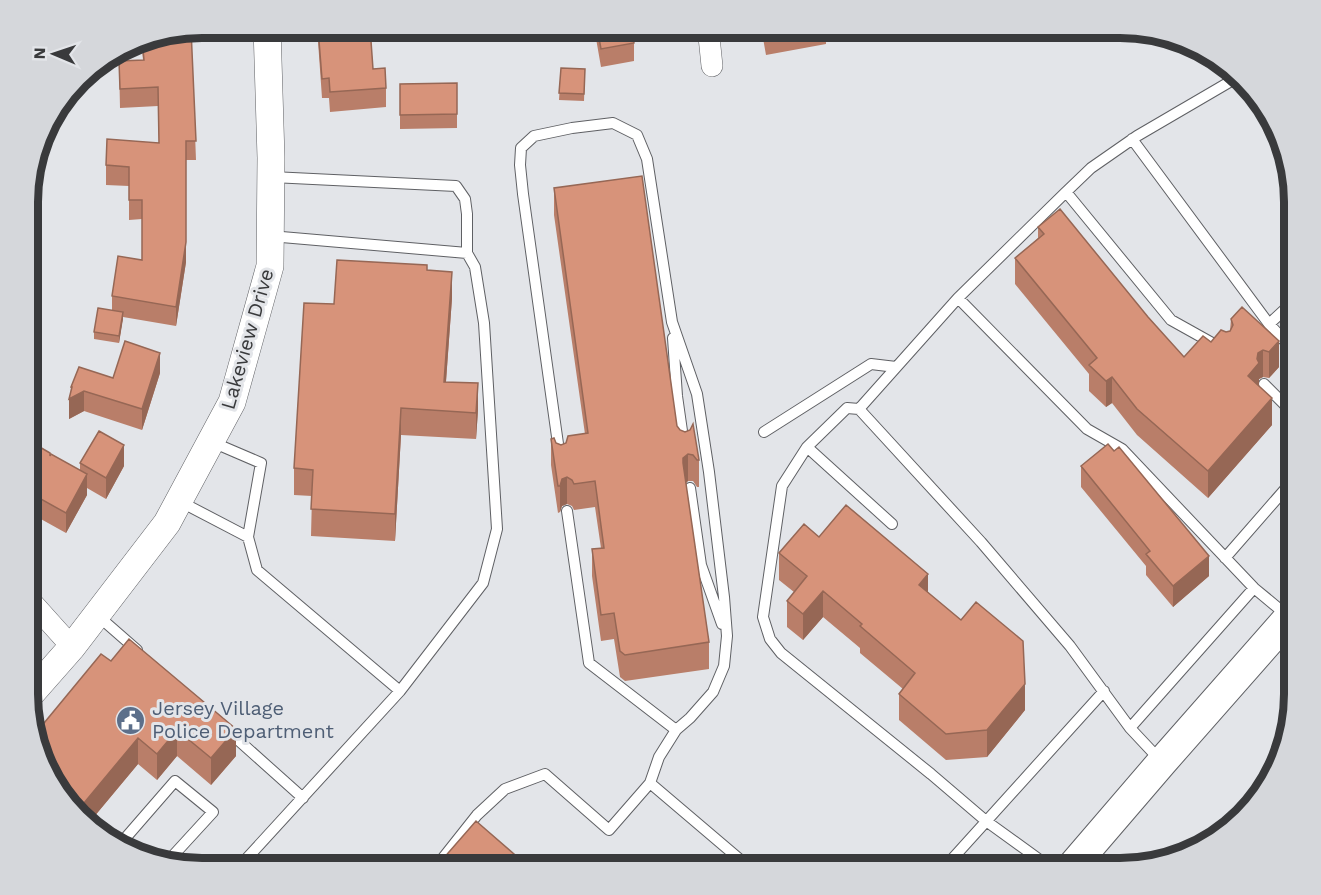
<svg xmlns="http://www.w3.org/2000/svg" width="1321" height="895" font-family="'Work Sans',sans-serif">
<rect width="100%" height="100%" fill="#e3e5e9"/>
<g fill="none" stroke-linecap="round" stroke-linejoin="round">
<defs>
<path id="service" d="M 1132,139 L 1269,324 L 1294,351
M 270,236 L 467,253
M 958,298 L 1066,192
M 1269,324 L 1294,301
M 673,338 L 677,396 L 684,445
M 1214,344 L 1171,320 L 1066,192 L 1091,168 L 1137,136 L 1238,77
M 1264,384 L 1294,414
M 859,409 L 958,298 L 1087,429 L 1122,449 L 1254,588 L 1289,617
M 764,432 L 871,364 L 896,367
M 212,442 L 261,463 L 248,537
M 807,447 L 892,524
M 560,458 L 523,194 L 520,165 L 521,148 L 534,136 L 572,128 L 613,123 L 637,135 L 647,159 L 672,322 L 697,394 L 709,472 L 724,597 L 727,636 L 724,666 L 713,692 L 690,718 L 676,730 L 589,663 L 567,511
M 690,488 L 701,565 L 722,624
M 179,501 L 248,537 L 257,570 L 400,691 L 483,583 L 497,529 L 484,323 L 475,267 L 467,253 L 467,214 L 465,199 L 456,186 L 272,177
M 1225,558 L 1294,479
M 97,615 L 137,650
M 1130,728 L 1254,588
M 227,730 L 303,798
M 676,730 L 659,757 L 650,783 L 750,868
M 122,842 L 175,781 L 213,812 L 169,860
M 238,868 L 400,691
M 435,868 L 477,815 L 505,789 L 545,774 L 609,830 L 650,783
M 944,868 L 1104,691
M 1051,868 L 986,821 L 931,774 L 781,653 L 770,639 L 763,617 L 782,486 L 807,447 L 847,408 L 859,409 L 981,542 L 1070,646 L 1130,728 L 1160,760"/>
<path id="minor" d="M 708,27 L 712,66
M 28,598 L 72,647"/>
<path id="tertiary" d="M 28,697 L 72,647 L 167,523 L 232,402 L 270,266 L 271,158 L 267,27"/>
<path id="secondary" d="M 1071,868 L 1162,762 L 1294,612"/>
</defs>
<use href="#service" stroke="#5f6064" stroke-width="12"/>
<use href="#minor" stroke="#5f6064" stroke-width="22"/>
<use href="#tertiary" stroke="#5f6064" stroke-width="28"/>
<use href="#secondary" stroke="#5f6064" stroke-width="32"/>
<use href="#service" stroke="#fff" stroke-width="10"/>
<use href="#minor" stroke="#fff" stroke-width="21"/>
<use href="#tertiary" stroke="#fff" stroke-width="27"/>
<use href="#secondary" stroke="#fff" stroke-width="30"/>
</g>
<path fill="#b97e69" d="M 317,27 L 370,27 L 373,69 L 386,88 L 386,107 L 330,112 L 329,98 L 322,98 Z
M 594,27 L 631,27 L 634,43 L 634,61 L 601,67 Z
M 761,27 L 826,27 L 826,44 L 766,55 Z
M 191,29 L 196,160 L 186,160 L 186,262 L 176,326 L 123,317 L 119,343 L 94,339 L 94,332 L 112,310 L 112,296 L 142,260 L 142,219 L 129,220 L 129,186 L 106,185 L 106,165 L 159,143 L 158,106 L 120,108 L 119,61 L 143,60 L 141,39 Z
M 561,68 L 585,69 L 584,101 L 559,100 Z
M 457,83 L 457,128 L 400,129 L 400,84 Z
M 554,188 L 677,426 L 699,460 L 699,487 L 697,487 L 693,481 L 688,481 L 686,483 L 709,642 L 709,669 L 625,681 L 620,677 L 614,639 L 601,641 L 592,576 L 592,549 L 601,548 L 595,507 L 574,510 L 572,506 L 567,504 L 562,506 L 560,512 L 558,513 L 551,465 L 551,439 L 556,443 L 561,445 L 585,434 L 554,215 Z
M 1038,227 L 1148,317 L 1184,357 L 1211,342 L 1226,332 L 1230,331 L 1231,319 L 1242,307 L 1279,367 L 1269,378 L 1263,377 L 1259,379 L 1259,386 L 1272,425 L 1208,498 L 1137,435 L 1112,403 L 1106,407 L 1089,391 L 1089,374 L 1015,284 L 1015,258 L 1038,238 Z
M 427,270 L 452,298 L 446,382 L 478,410 L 476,439 L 401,435 L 395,541 L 311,536 L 312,496 L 294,495 L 294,468 L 334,304 Z
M 160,373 L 142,430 L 84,411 L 69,419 L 71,387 L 113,378 Z
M 28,462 L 80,470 L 80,463 L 124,466 L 106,499 L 87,488 L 87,495 L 66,533 L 30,513 L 30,498 L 28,497 Z
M 1081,466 L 1209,576 L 1173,607 L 1146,575 L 1146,566 L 1081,487 Z
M 819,537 L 928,592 L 1025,710 L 987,757 L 946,760 L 899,720 L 899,694 L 903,689 L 860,653 L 860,648 L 823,617 L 803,640 L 787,627 L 787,601 L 794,592 L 779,580 L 779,553 Z
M 101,654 L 236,756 L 211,785 L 177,756 L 157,780 L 138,764 L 88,824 L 51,781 Z"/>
<path fill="#966755" d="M 186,242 L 186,262 L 176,326 L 176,307 Z
M 452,272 L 452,298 L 444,408 L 444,382 Z
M 123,312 L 123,319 L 119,343 L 119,336 Z
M 1279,341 L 1279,367 L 1269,378 L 1269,352 Z
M 1263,350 L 1263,377 L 1259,379 L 1259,390 L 1248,376 L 1257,359 L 1258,353 Z
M 160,353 L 160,373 L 142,430 L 142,409 Z
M 1112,377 L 1112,403 L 1106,407 L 1106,381 Z
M 478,383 L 478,410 L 476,439 L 476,413 Z
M 84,391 L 84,411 L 69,419 L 69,399 Z
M 1272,398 L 1272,425 L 1208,498 L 1208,471 Z
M 401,408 L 401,435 L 395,541 L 395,514 Z
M 124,445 L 124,466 L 106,499 L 106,478 Z
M 688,454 L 688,481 L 683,485 L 683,458 Z
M 87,474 L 87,495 L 66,533 L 66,513 Z
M 567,477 L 567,504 L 562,506 L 560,512 L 560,486 L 562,479 Z
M 1209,556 L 1209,576 L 1173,607 L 1173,586 Z
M 928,574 L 928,600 L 919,585 Z
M 823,591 L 823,617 L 803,640 L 803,614 Z
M 1025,684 L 1025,710 L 987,757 L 987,730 Z
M 236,729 L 236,756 L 211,785 L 211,758 Z
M 177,730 L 177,756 L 157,780 L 157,754 Z
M 138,738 L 138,764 L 88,824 L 79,813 L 79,809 Z"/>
<path fill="#d7937a" stroke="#966755" stroke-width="1.5" d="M 319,27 L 370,27 L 373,69 L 385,68 L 386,88 L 330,92 L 329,78 L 322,79 L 318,28 L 319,28 Z
M 597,27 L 631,27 L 634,43 L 601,49 Z
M 765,27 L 808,27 L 766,35 Z
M 191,29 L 196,141 L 186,141 L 186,242 L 176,307 L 112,296 L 118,256 L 142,260 L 142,200 L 129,200 L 129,167 L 106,165 L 107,139 L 159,143 L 158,87 L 120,89 L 119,61 L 144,60 L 142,39 Z
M 561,68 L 585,69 L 584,94 L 559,93 Z
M 457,83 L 457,114 L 400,115 L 400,84 Z
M 642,176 L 677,426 L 680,430 L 685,432 L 690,430 L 693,424 L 699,460 L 697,460 L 693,455 L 688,454 L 683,458 L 683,463 L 709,642 L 625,655 L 620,651 L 614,613 L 601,615 L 592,549 L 604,548 L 595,481 L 574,484 L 572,480 L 567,477 L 562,479 L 560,486 L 558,486 L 551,439 L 554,438 L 556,443 L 561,445 L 566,443 L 568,436 L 588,433 L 554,188 Z
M 1060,209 L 1148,317 L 1184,357 L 1203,336 L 1211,342 L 1221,330 L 1226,332 L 1230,331 L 1233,325 L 1231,319 L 1242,307 L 1279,341 L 1269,352 L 1263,350 L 1258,353 L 1257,359 L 1259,363 L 1248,376 L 1272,398 L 1208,471 L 1137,409 L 1112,377 L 1106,381 L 1089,365 L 1097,358 L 1015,258 L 1044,234 L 1038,227 Z
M 337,260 L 427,265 L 427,270 L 452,272 L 444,382 L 478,383 L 476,413 L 401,408 L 395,514 L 311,509 L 313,470 L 294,468 L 304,303 L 334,304 Z
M 98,308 L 123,312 L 119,336 L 94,332 Z
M 125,341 L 160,353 L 142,409 L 84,391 L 69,399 L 72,387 L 71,387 L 79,367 L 113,378 Z
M 99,431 L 124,445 L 106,478 L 80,463 Z
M 1108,444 L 1114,451 L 1119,447 L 1209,556 L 1173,586 L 1146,554 L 1150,551 L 1081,466 Z
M 38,446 L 50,453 L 50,456 L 51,454 L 87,474 L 66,513 L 30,493 L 37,481 L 28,476 L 28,462 Z
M 846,505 L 928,574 L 919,585 L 961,620 L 976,602 L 1023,641 L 1025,684 L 987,730 L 946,734 L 899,694 L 915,673 L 860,626 L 862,624 L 823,591 L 803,614 L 787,601 L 807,576 L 779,553 L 804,524 L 819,537 Z
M 129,639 L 236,729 L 211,758 L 177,730 L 157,754 L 138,738 L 79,809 L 67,799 L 51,781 L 35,734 L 101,654 L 111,661 Z
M 476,821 L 530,868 L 435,868 Z"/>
<defs>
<symbol id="civic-disc" viewBox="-11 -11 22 22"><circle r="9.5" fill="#5c6f8a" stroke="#e3e5e9"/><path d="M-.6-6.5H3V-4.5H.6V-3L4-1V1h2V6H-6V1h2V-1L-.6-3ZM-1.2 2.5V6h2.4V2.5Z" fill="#fff"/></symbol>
</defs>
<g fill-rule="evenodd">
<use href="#civic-disc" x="114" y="704" width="33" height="33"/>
</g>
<g text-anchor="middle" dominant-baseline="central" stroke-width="6" stroke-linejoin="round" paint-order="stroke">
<g font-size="20" fill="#393a3c" stroke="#e3e5e9">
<text transform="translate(247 339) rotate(-74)">Lakeview Drive</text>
</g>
<g font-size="20" fill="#4e5e75" stroke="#e3e5e9" text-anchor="start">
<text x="152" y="708">Jersey Village<tspan x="152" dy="23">Police Department</tspan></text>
</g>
</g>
<path d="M0 0H1321V895H0ZM202 38H1120A164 164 0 0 1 1284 202V694A164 164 0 0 1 1120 858H202A164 164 0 0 1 38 694V202A164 164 0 0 1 202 38Z" fill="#d5d7db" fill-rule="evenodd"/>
<path fill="none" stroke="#393a3c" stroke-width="8" d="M202 38H1120A164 164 0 0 1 1284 202V694A164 164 0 0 1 1120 858H202A164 164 0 0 1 38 694V202A164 164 0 0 1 202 38Z"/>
<g transform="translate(54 54) rotate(272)" stroke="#e3e5e9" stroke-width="4.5" paint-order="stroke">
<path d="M0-4.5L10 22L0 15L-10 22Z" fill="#393a3c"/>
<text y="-9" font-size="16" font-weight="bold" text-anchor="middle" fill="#393a3c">N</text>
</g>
</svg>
